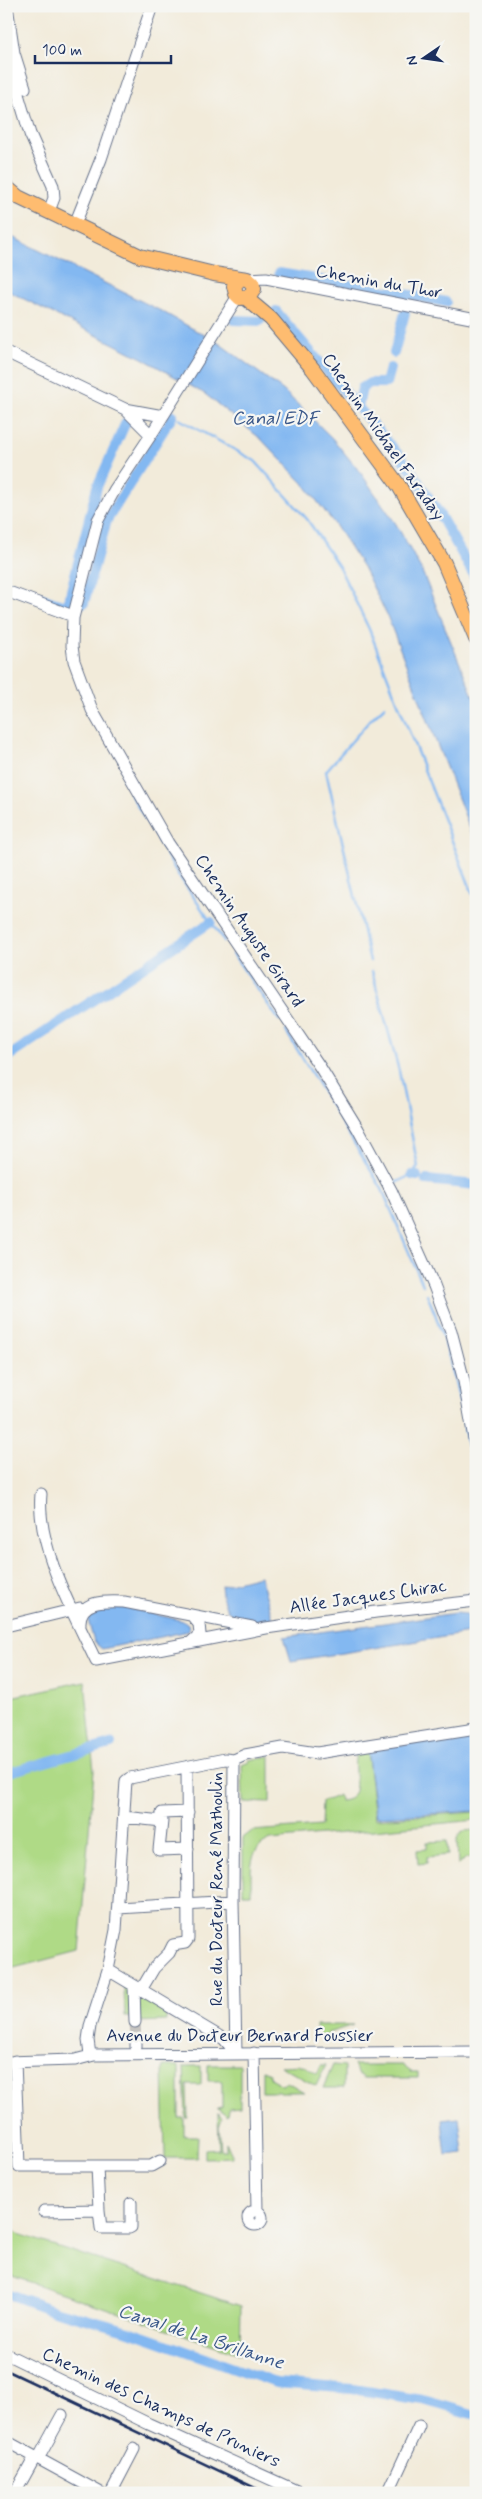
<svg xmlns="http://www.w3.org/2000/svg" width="482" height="2499" font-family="Mynerve,sans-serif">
<rect width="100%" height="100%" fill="#f6f6f2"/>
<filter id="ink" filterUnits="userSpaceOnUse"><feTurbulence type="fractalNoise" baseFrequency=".02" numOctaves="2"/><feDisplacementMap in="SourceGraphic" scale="10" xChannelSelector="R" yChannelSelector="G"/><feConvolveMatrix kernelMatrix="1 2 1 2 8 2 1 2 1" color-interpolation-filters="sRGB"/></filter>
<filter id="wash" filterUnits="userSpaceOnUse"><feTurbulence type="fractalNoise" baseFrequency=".0096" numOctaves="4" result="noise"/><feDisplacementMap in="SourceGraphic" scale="20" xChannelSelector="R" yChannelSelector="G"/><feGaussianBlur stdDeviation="1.12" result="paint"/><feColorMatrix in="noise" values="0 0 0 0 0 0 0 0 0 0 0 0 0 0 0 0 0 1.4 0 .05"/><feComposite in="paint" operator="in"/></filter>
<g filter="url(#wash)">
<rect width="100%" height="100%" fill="#f2ebda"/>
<path fill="#afda86" stroke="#658472" d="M 85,1681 L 94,1771 L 79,1951 L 6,1970 L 6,1698 Z
M 367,1750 L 375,1819 L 476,1812 L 476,1820 L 271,1840 C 246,1850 252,1871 251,1894 L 243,1894 L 243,1838 L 252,1831 L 321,1826 L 322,1802 L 339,1795 L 340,1801 C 369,1799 347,1765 358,1752 Z
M 270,1756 L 270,1803 L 243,1802 L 242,1765 L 249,1762 L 249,1760 Z
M 476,1830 L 476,1857 L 466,1858 L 458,1866 L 457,1838 L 463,1831 Z
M 447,1841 L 448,1855 L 427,1857 L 427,1863 L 418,1864 L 417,1850 L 427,1849 L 427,1842 Z
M 124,1987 L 166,2012 L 166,2021 L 132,2022 L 130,2017 L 125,2017 Z
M 316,2025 L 353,2025 L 328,2033 L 327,2041 L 323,2041 L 323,2035 L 317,2035 Z
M 208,2065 L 240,2065 L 240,2107 L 229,2108 L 228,2116 L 217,2108 L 222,2107 L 222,2081 L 208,2081 Z
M 303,2065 L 317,2074 L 321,2065 L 326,2065 L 316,2086 L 280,2066 Z
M 333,2065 L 344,2066 L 344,2088 L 323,2088 Z
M 354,2065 L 402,2065 L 411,2072 L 418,2072 L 418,2078 L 364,2078 L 357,2073 Z
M 163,2066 L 179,2066 L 179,2118 L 184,2118 L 184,2136 L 198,2136 L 197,2158 L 165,2158 Z
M 184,2066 L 201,2066 L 201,2085 L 187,2085 L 188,2118 L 186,2118 Z
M 262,2070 L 269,2073 L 270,2078 L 282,2085 L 287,2082 L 304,2092 L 262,2092 Z
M 218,2112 L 222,2118 L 219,2127 L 221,2150 L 226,2150 L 226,2142 L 233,2157 L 205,2158 L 205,2150 L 219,2149 Z
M 6,2230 L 241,2306 L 240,2354 L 6,2274 Z"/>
<path fill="#83b8f1" stroke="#4f74a8" d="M 6,234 L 163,312 L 220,344 L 284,391 L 332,438 L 360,472 L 396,524 L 421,569 L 476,703 L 476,844 L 386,613 L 363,567 L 334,523 L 303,483 L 261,439 L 205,394 L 142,358 L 6,290 Z
M 260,1576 L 273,1619 C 241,1623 224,1623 221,1586 Z
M 109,1607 L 127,1608 L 184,1621 L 188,1624 L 189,1631 L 102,1649 L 94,1642 L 88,1620 L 93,1612 Z
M 456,1613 L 466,1614 L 476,1621 L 476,1632 L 291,1661 L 284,1637 Z
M 476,1733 L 476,1811 L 376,1817 L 367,1750 Z
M 459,2118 L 463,2153 L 446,2155 L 442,2120 Z"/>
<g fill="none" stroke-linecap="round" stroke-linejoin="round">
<path stroke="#83b8f1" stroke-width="2.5" d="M 179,419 L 255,461 L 307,519 L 339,567 L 369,629 L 476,902
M 130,793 L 179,876 L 224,941
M 233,954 L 279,1020
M 370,961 L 326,771 L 371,719 L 385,706
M 372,971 L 399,1071 L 418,1167 L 412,1175 L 395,1183
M 286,1031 L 382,1189 L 423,1285
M 427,1294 C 456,1360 465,1430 476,1500"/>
<path stroke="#83b8f1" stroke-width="10" d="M 279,273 L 411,295
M 410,297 L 411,295 L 446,302
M 276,311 L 409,467 L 437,510 L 476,579
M 234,320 L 260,321
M 394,353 L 405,313
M 358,407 L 362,388 L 370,383 L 386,383 L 390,368
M 169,422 L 173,415
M 6,585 L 67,607 L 97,487 L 126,422
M 84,603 L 107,520 L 165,428
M 6,1058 L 211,922
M 412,1175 L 417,1176
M 426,1180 L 476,1185
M 6,1773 L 111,1744
M 6,2293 L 50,2309 L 126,2330 L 276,2383 L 352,2389 L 423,2400 L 476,2415"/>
</g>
</g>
<g filter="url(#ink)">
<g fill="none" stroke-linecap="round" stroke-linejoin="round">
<path stroke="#c7c5c1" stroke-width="11" stroke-dasharray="11 5.5" stroke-linecap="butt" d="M 135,2022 L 136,2041"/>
<defs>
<path id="minor" d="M 7,6 L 14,53 L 25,88
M 6,54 L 30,134 L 53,186 L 54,198 L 49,211
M 75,224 L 101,159 L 152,6
M 247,279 L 266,278 L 476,319
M 238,296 L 151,435 L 115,489 L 98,520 L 73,618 L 72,646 L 74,661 L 92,710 L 168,843 L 320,1067 L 358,1129 L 391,1190 L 434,1286 L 451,1331 L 464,1381 L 476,1450
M 6,352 L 125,409 L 151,435
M 125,409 L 163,416
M 6,591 L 73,616
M 41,1494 C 36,1547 74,1614 96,1661 L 266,1628 L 376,1612 L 476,1601
M 80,1625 C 78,1600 105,1601 124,1602 L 252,1627
M 6,1626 L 80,1608
M 190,1643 L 200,1634 L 199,1624 L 193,1617
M 234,1760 L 233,1901 L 236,2053
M 234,1760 L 245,1755 L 283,1748 L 317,1753 L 476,1728
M 124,1817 L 162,1821 L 159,1850 L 188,1849
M 162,1817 L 162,1813 L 188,1812
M 118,1908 L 233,1901
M 108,1970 L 224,2039 L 236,2053
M 134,1986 L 135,2022
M 141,1990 L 154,1968 L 169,1953 L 173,1945 L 185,1943 L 188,1939 L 187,1767
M 136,2041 L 136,2047
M 254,2053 L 257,2211
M 90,2055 L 88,2040 L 90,2026 L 108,1970 L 116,1930 L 126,1781 L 130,1778 L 225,1759 L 234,1760
M 15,2061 L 19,2166 L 97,2166 L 99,2210 L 44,2211
M 6,2062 L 75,2060 L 94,2055 L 476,2052
M 97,2166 L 151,2166 L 160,2161
M 99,2210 L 101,2228 L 129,2228 L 131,2227 L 131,2203
M248 2218a7 7 0 1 1 14 0a7 7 0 1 1-14 0Z
M 6,2354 L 149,2424 L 301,2493
M 6,2441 L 101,2493
M 38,2459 L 62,2415
M 15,2493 L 35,2457
M 111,2493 L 134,2449
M 388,2493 L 419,2426"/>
<path id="major" d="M 6,187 L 18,197 L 140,256 L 214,274 L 247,279 L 252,283 L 254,289 L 249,297 L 240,298 L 236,294 L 234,286 L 239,280
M 246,298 L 271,319 L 313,369 L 399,486 L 444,563 L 476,639"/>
</defs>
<use href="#minor" stroke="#667189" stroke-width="13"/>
<use href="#major" stroke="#667189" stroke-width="16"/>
<use href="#minor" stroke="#fff" stroke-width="11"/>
<use href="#major" stroke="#febc70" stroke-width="14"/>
<path stroke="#1b2f5e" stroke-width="2.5" d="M 6,2370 L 266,2493"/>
</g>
</g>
<g text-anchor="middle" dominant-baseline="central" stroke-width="4.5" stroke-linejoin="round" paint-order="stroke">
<g font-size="18" fill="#1b2f5e" stroke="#f6f6f2">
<text transform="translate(379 282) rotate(10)">Chemin du Thor</text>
<text transform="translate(383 437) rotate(55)">Chemin Michael Faraday</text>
<text transform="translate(249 931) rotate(56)">Chemin Auguste Girard</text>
<text transform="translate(368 1597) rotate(-8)">Allée Jacques Chirac</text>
<text transform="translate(217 1889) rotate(-90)">Rue du Docteur René Mathoulin</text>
<text x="240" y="2036">Avenue du Docteur Bernard Foussier</text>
<text transform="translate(161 2408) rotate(25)">Chemin des Champs de Pruniers</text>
</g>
<g font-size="19" font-style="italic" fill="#3a588a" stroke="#f6f6f2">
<text x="275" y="418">Canal EDF</text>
<text transform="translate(201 2337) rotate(18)">Canal de La Brillanne</text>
</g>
</g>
<rect width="482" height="2499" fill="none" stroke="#f6f6f2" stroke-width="25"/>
<g transform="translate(424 58) rotate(257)" stroke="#f6f6f2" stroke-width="4" paint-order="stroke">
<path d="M0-4L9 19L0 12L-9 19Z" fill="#1b2f5e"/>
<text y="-8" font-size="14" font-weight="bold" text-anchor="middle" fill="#1b2f5e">N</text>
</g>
<path d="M35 55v8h136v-8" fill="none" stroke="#1b2f5e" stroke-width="2.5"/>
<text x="42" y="55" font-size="15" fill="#1b2f5e" stroke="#f6f6f2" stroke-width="4" paint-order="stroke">100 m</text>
</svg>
